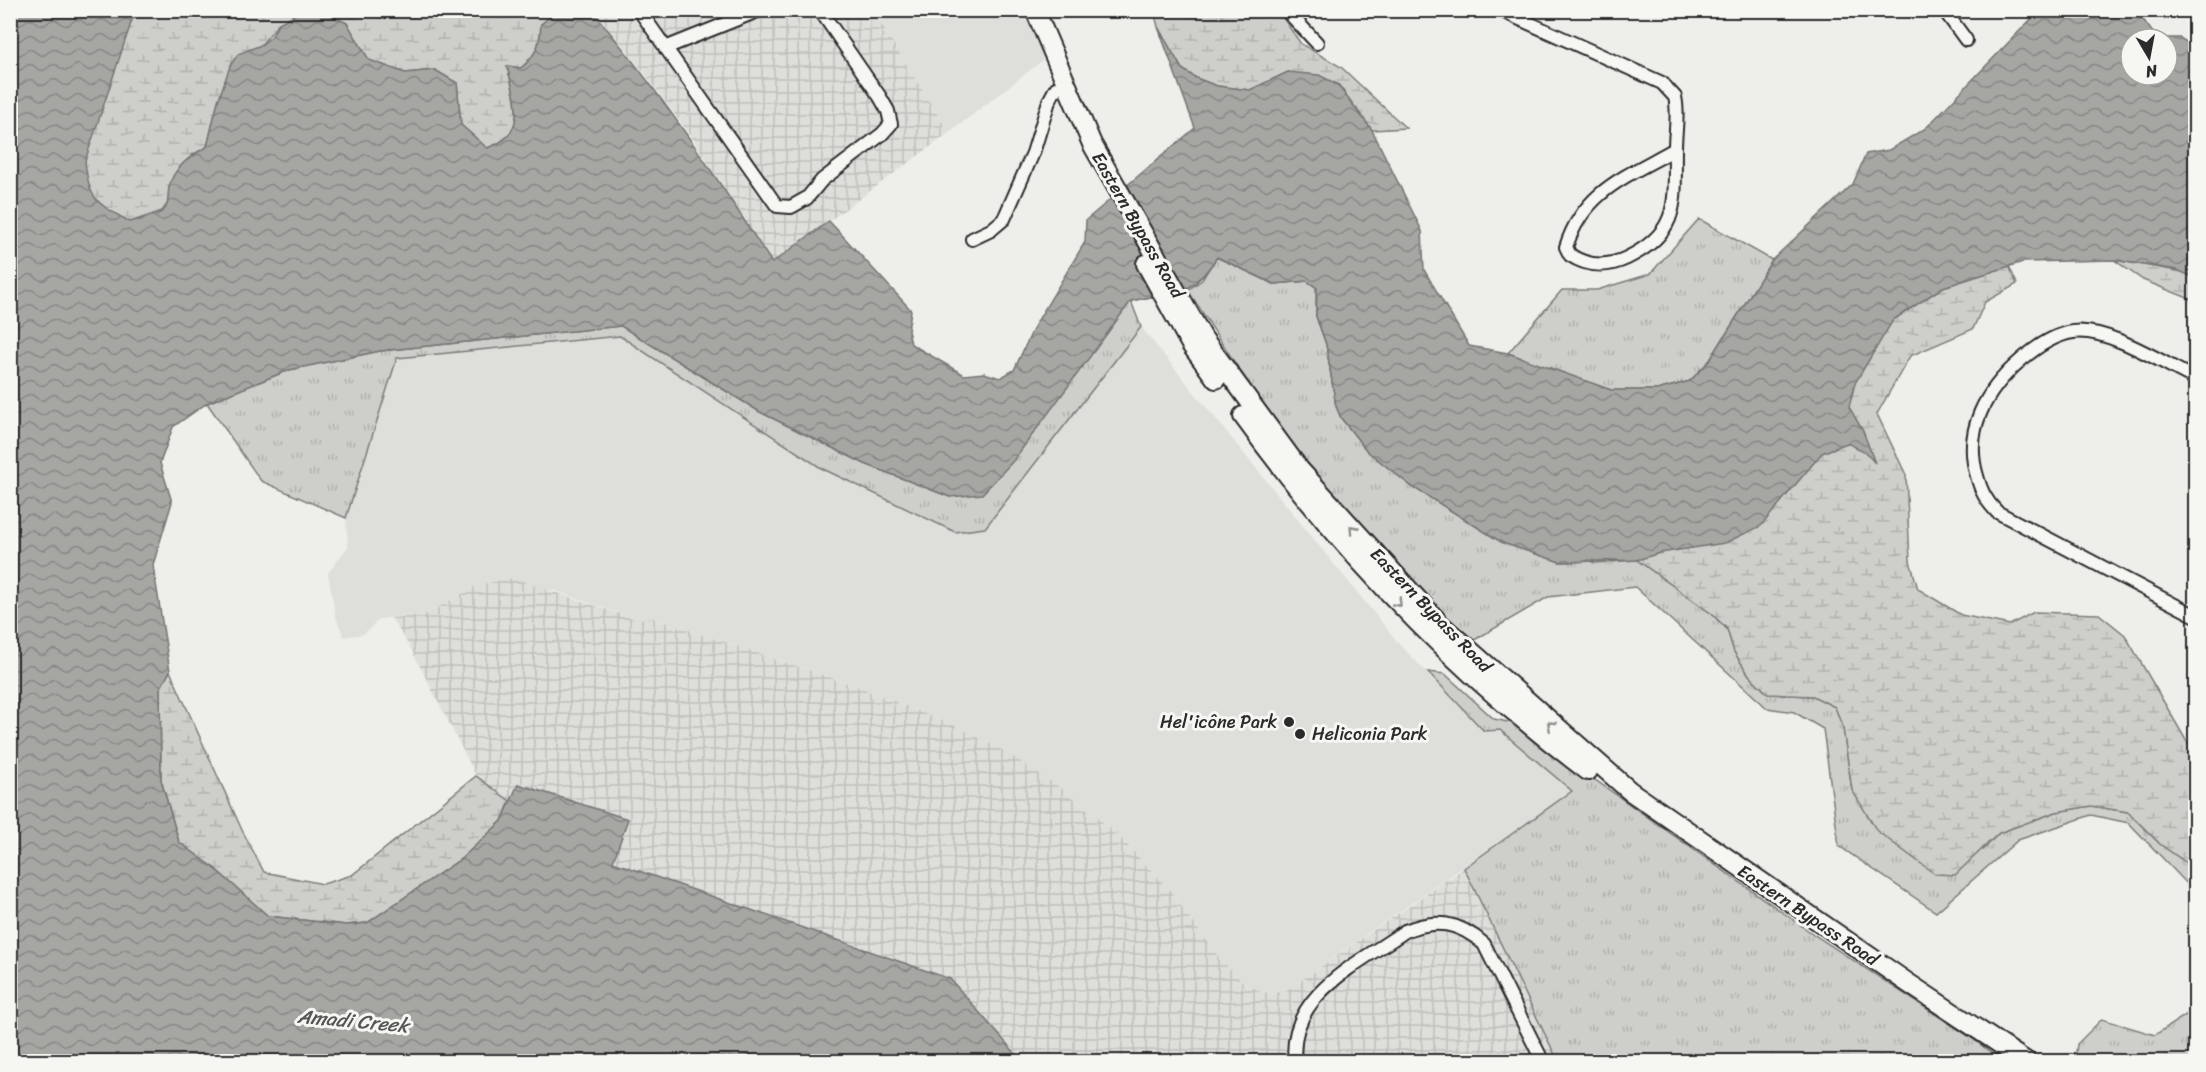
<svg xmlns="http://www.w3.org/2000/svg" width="2206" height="1072" font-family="Sriracha,sans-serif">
<defs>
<pattern id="industrial-grid" width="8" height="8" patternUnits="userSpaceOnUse" patternTransform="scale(1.5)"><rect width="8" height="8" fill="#dededb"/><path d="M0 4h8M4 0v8" fill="none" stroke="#bfbfbc"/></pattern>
<pattern id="grass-tufts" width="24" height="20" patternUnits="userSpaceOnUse" patternTransform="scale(1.5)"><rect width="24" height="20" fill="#cececa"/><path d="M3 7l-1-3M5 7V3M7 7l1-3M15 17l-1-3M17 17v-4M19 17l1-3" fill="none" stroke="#b1b1ae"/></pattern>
<pattern id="wetland-marsh" width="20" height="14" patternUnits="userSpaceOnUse" patternTransform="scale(1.5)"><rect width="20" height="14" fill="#cececa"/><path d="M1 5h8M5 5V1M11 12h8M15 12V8" fill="none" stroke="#b1b1ae"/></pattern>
<pattern id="water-waves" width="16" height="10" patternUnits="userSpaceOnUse" patternTransform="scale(1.5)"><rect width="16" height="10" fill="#a6a6a3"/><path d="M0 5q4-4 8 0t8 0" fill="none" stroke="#878785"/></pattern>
</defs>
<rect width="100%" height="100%" fill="#eeeeea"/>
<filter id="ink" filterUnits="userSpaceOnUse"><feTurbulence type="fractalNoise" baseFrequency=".0167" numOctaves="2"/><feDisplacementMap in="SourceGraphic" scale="12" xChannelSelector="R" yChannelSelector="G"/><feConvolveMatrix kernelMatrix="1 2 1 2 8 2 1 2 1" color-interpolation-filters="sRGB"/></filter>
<g filter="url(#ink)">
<path fill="#dededb" d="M 873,11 L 1044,11 L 1056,50 L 949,133 Z
M 1141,327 L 1400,645 L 1484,731 L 1500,730 L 1572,791 L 1287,990 L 1271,994 L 1247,986 L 1221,960 L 1168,888 L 1116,833 L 1064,790 L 958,727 L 859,687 L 653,618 L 635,619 L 553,590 L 478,585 L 426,614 L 379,619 L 364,634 L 344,637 L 336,618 L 328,573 L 348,547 L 346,518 L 397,357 L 620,336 L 821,468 L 955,532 L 985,528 Z"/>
<path fill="url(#industrial-grid)" d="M 592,11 L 873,11 L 949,133 L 772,263 L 692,138 L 642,70 Z
M 513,578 L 635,619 L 653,618 L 859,687 L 958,727 L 1007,753 L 1064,790 L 1116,833 L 1168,888 L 1221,960 L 1247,986 L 1271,994 L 1287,990 L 1464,868 L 1558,1061 L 1022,1061 L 950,979 L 612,861 L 628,820 L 519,784 L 510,801 L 476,776 L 411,649 L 391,618 L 426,614 L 478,585 Z"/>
<path fill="url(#grass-tufts)" stroke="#7c7c7a" stroke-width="1.5" d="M 1699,219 L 1772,260 L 1710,360 L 1690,381 L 1657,390 L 1611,390 L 1508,353 L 1562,290 L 1597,290 L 1650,274 Z
M 1216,257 L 1274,284 L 1307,281 L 1317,288 L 1316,316 L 1326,344 L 1336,406 L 1411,486 L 1441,503 L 1595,563 L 1637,560 L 1712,614 L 1727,629 L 1734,652 L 1749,675 L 1768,694 L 1813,696 L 1835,707 L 1843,728 L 1852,790 L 1983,850 L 1999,833 L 2056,812 L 2091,806 L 2128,812 L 2160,844 L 2195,869 L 2195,892 L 2129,823 L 2091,815 L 2018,840 L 1936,912 L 1839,846 L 1823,729 L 1794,712 L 1767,708 L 1635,587 L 1548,597 L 1471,642 C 1417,586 1361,532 1312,471 C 1267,414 1227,351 1188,290 L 1202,280 Z
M 1131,301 L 1141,327 L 985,528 L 955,532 L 821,468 L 620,336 L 397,358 L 346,518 L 261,481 L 207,403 L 289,370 L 380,351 L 621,326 L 760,412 L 865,464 L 950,497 Z
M 1428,672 L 1445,674 L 1494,719 L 1516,724 L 1816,936 L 1973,1039 L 2002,1061 L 1558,1061 L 1464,868 L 1572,791 L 1500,730 L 1484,731 Z
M 2195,1009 L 2195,1061 L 2075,1061 L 2077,1044 L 2102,1019 L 2155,1035 Z"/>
<path fill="url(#wetland-marsh)" stroke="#7c7c7a" stroke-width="1.5" d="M 99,11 L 313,11 L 298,13 L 279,23 L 261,45 L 218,101 L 207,147 L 192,155 L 169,187 L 168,203 L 162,211 L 130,222 L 79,197 Z
M 322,11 L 557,11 L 541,24 C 540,44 537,55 521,68 L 507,66 C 515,99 530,135 487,148 L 461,125 L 457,83 L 435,70 L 405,73 L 369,60 L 347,23 Z
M 1154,11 L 1278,11 L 1301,44 L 1341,67 L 1406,128 L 1372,130 L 1338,84 L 1288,72 L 1250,90 L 1217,86 L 1196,78 L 1182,69 L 1158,27 Z
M 1204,237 L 1322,287 L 1364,402 L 1841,396 L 1893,320 L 1943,287 L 2009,266 L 2017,284 L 1985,302 L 1973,329 L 1910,356 L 1877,414 L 1906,475 L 1910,561 L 1918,589 L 1961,615 L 2010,625 L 2034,612 L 2099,614 L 2125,635 L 2187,742 L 2195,750 L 2195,869 L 2160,844 L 2128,812 L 2091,806 L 2056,812 L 1999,833 L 1955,875 L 1935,874 L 1877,831 L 1852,790 L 1843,728 L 1835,707 L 1813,696 L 1768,694 L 1749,675 L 1734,652 L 1727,629 L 1712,614 L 1637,560 L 1560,562 L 1503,543 L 1411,486 L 1367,451 L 1341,418 L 1336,406 L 1326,344 L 1316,316 L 1316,287 L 1307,281 L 1274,284 L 1217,257 C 1189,300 1176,290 1131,301 Z
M 2114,260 L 2195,274 L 2195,301 L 2143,280 Z
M 170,671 L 242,830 L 264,872 L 323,884 L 352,875 L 476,776 L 510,801 L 502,821 L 462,858 L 367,923 L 346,925 L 268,916 L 212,866 L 179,842 L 161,780 L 160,689 Z"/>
<path fill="url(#water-waves)" stroke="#757573" stroke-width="1.5" fill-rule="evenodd" d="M 10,11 L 135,11 L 85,161 C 89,202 97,203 130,222 C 140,219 155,217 163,211 C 170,204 167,196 169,188 C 172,169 191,155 207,147 L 218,101 L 230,66 L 238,54 L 261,45 L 271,37 L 279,23 L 298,13 L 322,11 L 347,23 L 369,60 L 405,73 L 435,70 L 457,83 L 461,125 L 487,148 C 530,135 515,98 507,66 L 521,68 C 537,55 540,44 541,24 L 557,11 L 592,11 C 660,91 715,175 772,263 L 829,221 L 911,310 L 908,331 L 911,344 L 964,375 L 984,373 L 1000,378 L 1014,370 L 1035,325 L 1085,242 L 1086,220 L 1195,128 L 1158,27 L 1182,69 L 1196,78 L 1217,86 L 1250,90 L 1288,72 L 1319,75 L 1337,84 L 1372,130 L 1422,231 L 1424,270 L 1469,346 L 1508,353 L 1611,390 L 1657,390 L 1690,381 L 1710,360 L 1772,260 L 1853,184 L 1866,154 L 1889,150 L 1926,128 L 2035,15 L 2096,18 L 2118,11 L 2137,11 L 2153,33 L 2160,38 L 2180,38 L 2195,47 L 2195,278 L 2177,270 L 2114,260 L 2023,262 L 1943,287 L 1893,320 L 1855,383 L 1849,407 L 1863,431 L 1875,463 L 1864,451 L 1847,443 L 1822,453 L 1761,526 L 1725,543 L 1660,553 L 1637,560 L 1560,562 L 1503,543 L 1411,486 L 1367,451 L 1341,418 L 1336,406 L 1326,344 L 1316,316 L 1317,288 L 1307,281 L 1274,284 L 1217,257 C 1189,300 1176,290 1131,301 L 1013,461 L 982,494 L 950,497 L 865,464 L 760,412 L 621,326 L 380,351 L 289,370 L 207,403 L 173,427 L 160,463 L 172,502 L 153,565 L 170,671 L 160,689 L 161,780 L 179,842 L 212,866 L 268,916 L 346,925 L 367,923 L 462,858 L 502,821 L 518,784 L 628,819 L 613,862 L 950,979 L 1022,1061 L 11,1061 ZM 2131,39 L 2167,39 L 2167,75 L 2131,75 Z"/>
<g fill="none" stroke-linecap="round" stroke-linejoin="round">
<defs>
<path id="minor" d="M 639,10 L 777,206 L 791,207 L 807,198 L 822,180 L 882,134 L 891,124 L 888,111 L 880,97 L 820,10
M 1286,10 L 1317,43
M 1500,10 L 1662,83 L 1675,97 C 1679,114 1675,131 1675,148 C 1674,200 1682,231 1627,258 C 1608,267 1588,267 1570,255 L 1566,247 C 1584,190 1628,176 1675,149
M 1944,10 L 1966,40
M 665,48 L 760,10
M 972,239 L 991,230 L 1004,219 L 1033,153 L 1049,101 L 1056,88
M 2196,379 C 2164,364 2108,327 2073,332 C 2053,335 2035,348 2021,360 C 1986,390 1963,430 1977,476 C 1981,491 1986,501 1997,512 L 2196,616
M 1295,1062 C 1286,995 1360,963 1405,931 C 1436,918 1459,922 1484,944 L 1543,1062"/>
<path id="primary" d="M 1035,10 L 1092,144 L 1203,338 L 1300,470 L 1440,624 L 1630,791 L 1908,983 L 2027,1062
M 1146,264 L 1191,345 L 1216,379
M 1243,416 C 1340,550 1455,671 1588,771"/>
</defs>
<use href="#minor" stroke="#2b2b2b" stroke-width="16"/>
<use href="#primary" stroke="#2b2b2b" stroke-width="22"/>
<use href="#minor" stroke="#f6f6f2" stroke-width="12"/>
<use href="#primary" stroke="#f6f6f2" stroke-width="18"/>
</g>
<defs><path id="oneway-chevron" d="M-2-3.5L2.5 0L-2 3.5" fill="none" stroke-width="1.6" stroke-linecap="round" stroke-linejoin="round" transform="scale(1.5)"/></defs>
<g stroke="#90908e">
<use href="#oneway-chevron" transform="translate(1353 529) rotate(-132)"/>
<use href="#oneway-chevron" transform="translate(1398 603) rotate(46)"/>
<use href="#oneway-chevron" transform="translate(1551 725) rotate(-139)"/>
</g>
</g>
<g fill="#2b2b2b" stroke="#f6f6f2" stroke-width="2">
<circle cx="1289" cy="722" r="6"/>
<circle cx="1300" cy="734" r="6"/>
</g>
<g text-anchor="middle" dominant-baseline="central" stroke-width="6" stroke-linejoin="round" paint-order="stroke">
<g font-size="18" fill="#2b2b2b" stroke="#f6f6f2">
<text transform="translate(1138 225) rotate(60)">Eastern Bypass Road</text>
<text transform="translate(1431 610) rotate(46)">Eastern Bypass Road</text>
<text transform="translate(1808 915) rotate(34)">Eastern Bypass Road</text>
</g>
<g font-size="18" fill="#2b2b2b" stroke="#f6f6f2" text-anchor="end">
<text x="1277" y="722">Hel'icône Park</text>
<text x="1312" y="734" text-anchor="start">Heliconia Park</text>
</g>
<g font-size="20" font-style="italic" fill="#565655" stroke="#f6f6f2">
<text transform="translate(353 1021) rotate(5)">Amadi Creek</text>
</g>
</g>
<rect width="2206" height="1072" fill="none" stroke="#f6f6f2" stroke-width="36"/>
<rect x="18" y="18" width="2170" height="1036" fill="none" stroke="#2b2b2b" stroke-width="2" filter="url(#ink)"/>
<g transform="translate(2149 57) rotate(170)"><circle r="28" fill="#f6f6f2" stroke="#a5a5a2" stroke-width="1.5"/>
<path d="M0-4.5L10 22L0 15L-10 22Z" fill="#2b2b2b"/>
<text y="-9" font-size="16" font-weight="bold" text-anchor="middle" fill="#2b2b2b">N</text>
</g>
</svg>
